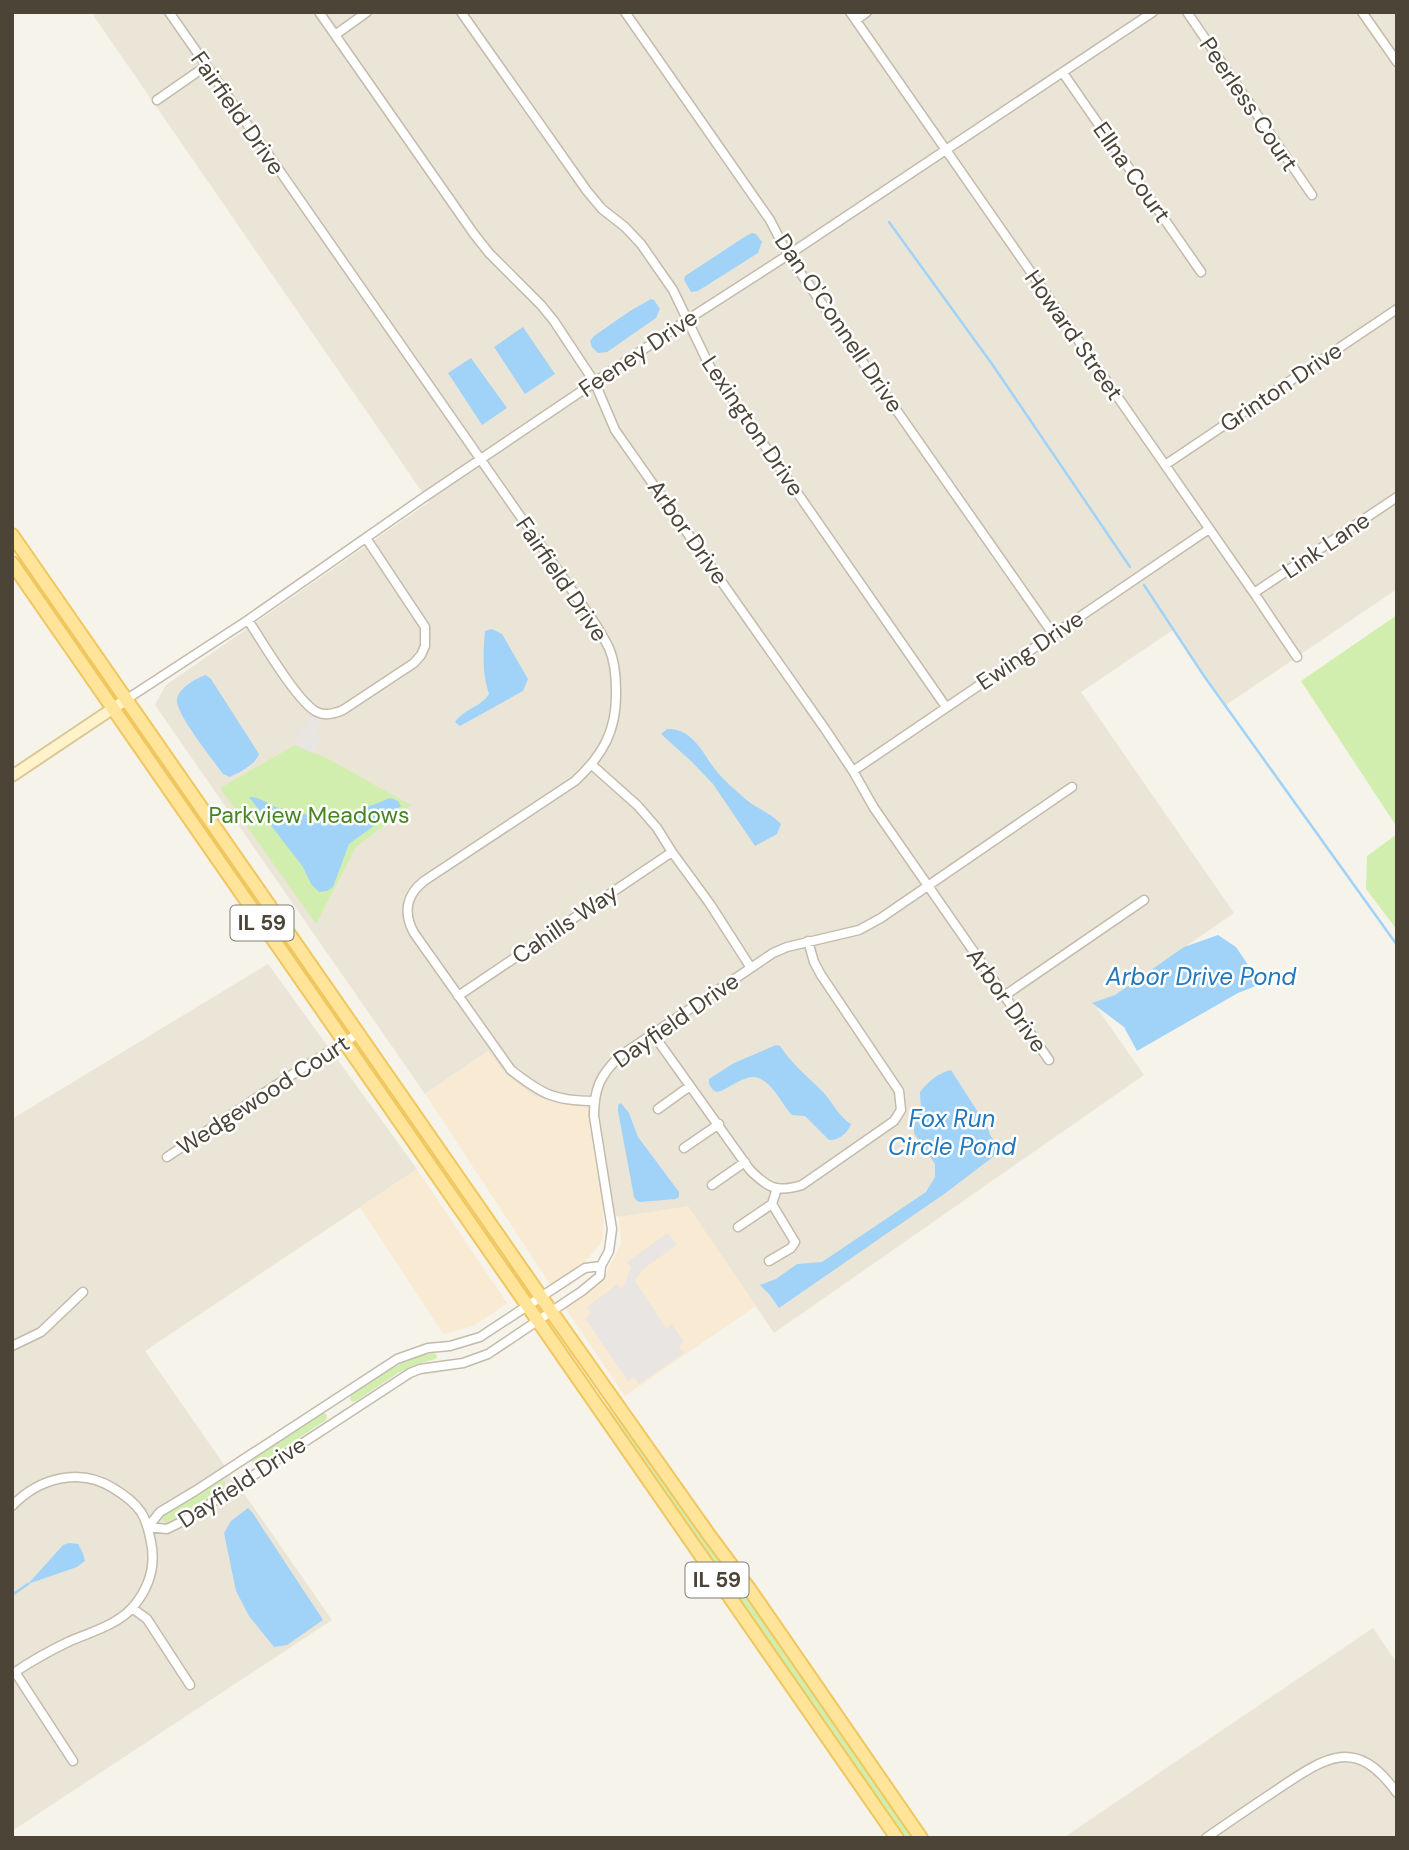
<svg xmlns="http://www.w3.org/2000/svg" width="1409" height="1850" font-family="'DM Sans',sans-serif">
<rect width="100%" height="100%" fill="#f6f3ea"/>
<path fill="#ebe5d7" d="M 91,12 L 1397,12 L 1397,589 L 1226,705 L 1173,630 L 1081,692 L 1234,913 L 1097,1008 L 1144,1075 L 774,1333 L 688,1207 L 619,1217 L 603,1210 L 587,1108 L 535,1097 L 505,1074 L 488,1051 L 425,1094 L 155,705 L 166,685 L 429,502 Z
M 268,964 L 417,1169 L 145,1351 L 332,1620 L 12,1831 L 12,1119 Z
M 1373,1628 L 1397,1663 L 1397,1838 L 1063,1838 Z"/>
<path fill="#f9ead4" d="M 488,1051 L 505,1074 L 535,1097 L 587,1108 L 603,1210 L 603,1240 L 585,1262 L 552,1287 L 425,1094 Z
M 417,1169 L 507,1303 L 474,1326 L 443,1334 L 360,1207 Z
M 688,1206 L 756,1306 L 625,1396 L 564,1306 L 603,1279 L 621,1244 L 619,1217 Z"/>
<path fill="#d1eeaf" d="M 1397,615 L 1397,827 L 1301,681 Z
M 295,745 L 323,756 L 411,805 L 356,847 L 316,924 L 220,788 Z
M 197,816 L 227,854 L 343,1020 L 339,1022 L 195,817 Z
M 1397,834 L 1397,930 L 1366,889 L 1367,856 Z
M 434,1353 L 437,1355 L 436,1359 L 417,1364 L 398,1373 L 356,1401 L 352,1402 L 350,1399 L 351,1395 C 377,1378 402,1358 434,1353 Z
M 609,1408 C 717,1547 814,1694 914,1838 L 903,1838 L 607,1410 Z
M 323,1413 L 327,1415 L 326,1420 L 258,1465 L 252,1464 L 252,1459 Z
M 223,1480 L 225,1482 L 225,1486 L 166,1523 L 162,1520 L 163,1516 Z"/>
<path fill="#e8e5e2" d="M 314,709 L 325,714 L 315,732 L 321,735 L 315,754 L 295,745 L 301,728 L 307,729 Z
M 668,1233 L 677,1245 L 643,1269 L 635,1281 L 666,1328 L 672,1324 L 684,1342 L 679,1346 L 684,1353 L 639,1384 L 634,1377 L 628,1381 L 585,1318 L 591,1313 L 587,1307 L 609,1291 L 616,1284 L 621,1288 L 624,1285 L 631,1267 L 627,1262 Z"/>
<path fill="#a1d3f8" d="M 752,233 L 756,234 L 762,242 L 758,253 L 698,291 L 691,292 L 684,280 L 685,276 L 746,236 Z
M 651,299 L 654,300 L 660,309 L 656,318 L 607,352 L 598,353 L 592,347 L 590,341 L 594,336 L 630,311 Z
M 523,327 L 555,374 L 525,394 L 494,347 Z
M 471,358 L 507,408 L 482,425 L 448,373 Z
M 492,629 L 502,634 L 528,679 L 523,691 L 460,726 L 455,722 C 464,709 481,707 489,694 C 482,672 483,654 485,631 Z
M 206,675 L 211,679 L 259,754 C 255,765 240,772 230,777 L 223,774 C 214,761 174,712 177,699 C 179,688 196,678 206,675 Z
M 667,729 C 694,728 703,755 718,773 C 725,781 734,789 742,796 C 754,808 769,811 781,824 L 777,834 L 755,846 L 713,784 L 692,762 L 661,734 Z
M 249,797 C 260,796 268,805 279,808 C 325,822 347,816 390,798 L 398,801 L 401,806 L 349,844 L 333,887 L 327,891 L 319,892 L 311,884 L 303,867 Z
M 1218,935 L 1236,947 L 1261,984 L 1238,993 L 1137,1051 L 1124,1027 L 1092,1003 L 1115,995 L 1184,947 Z
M 776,1045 L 780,1046 C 792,1064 807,1076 822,1091 C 833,1102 838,1116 851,1124 C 848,1133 838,1141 829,1140 L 805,1116 L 792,1115 C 780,1103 768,1071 747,1078 C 738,1081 729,1087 721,1091 L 717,1092 L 713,1090 L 709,1084 L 709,1079 L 712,1077 L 734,1063 Z
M 951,1070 L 988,1128 L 990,1135 L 1002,1150 L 947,1192 L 779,1308 L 769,1294 L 760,1285 L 776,1279 L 797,1264 L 822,1262 L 926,1192 L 935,1177 L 935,1164 L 914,1133 L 914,1121 L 921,1111 L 920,1092 C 929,1081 938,1073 951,1070 Z
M 621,1103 L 629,1113 L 638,1137 L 679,1192 L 679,1197 L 676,1199 L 640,1202 L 637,1201 L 634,1197 L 618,1111 L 618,1105 Z
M 248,1508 L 252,1512 L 323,1620 L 287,1645 L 274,1647 L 249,1616 L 236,1591 L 224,1533 L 231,1521 Z
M 69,1543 L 78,1544 L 83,1553 L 85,1561 L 77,1567 L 28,1584 L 63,1545 Z"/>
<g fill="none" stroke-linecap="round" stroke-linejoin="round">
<path stroke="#a1d3f8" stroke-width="2.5" d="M 889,222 L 992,364 L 1130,567
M 1144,585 L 1204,676 L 1397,945
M 12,1595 L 28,1584"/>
<defs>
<path id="street" d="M 169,12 L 596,625 C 600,632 605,640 609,648 C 615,662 616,677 616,691 C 617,730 603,755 575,781 L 424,881 C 406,895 403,913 414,933 L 511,1070 C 542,1094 554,1101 594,1101
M 319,12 L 474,234 L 489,253 L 541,305 L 554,321 L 595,383 L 615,430 L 825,729 L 853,771 L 874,808 L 1049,1060
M 461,12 L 587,191 L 602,209 L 625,227 L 641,244 L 673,290 L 710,367 L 946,707
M 625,12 L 770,220 L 788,255 L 1053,634
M 850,12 L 1254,593 L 1297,657
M 1187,12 L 1312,195
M 1362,12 L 1397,62
M 856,20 L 867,12
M 335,35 L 367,12
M 1063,73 L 1201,272
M 157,100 L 206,66
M 1165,465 L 1397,309
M 1254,593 L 1397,497
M 248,620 C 261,640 298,703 317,712 C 325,716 334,714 343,710 L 414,663 L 421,655 L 425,646 L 425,627 L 366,538
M 127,699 L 248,620 L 423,498 L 687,320 L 788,255 L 1153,12
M 592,765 L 638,806 L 657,828 L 672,852 L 710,904 L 751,968
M 853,771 L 1209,529
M 458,996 L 672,852
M 1004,996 L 1144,900
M 653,1034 L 750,1170 C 768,1188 777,1193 802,1185 L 894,1121 L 901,1110 L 899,1091 L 821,975 L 814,962 L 808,941
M 658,1109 L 690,1086
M 684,1148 L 719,1124
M 167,1157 L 290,1076 L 359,1033
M 712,1185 L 745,1162
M 738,1227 L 772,1204
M 769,1261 L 791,1248 L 795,1242 L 772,1204 L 777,1188
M 12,1346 L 41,1332 L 83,1292
M 12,1506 C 39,1478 79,1467 113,1488 C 123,1494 134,1502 141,1512 C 147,1521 149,1532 151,1542 C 156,1566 149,1588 133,1607 C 116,1626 90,1632 68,1642 C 49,1651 30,1662 12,1674
M 148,1527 L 167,1529 L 185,1520 L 410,1373 L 420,1369 L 463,1363 L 488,1354 L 582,1291 L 600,1276 L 601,1266 L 609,1251 L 612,1229 L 594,1116 C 594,1089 600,1075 620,1056 L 773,953 L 787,947 L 859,930 L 881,918 L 1072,787
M 148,1527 L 160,1512 L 195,1491 L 397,1359 L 428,1348 L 450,1346 L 480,1337 L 585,1268 L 601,1266
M 132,1608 L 147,1619 L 190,1685
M 15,1672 L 73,1761
M 1206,1838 C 1230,1821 1254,1805 1278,1789 C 1327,1756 1356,1736 1397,1793"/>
<path id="secondary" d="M 12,776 L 127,699"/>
<path id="primary" d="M 12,535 L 541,1297 L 709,1535 L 750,1590 L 921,1838
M 12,563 L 897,1838"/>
</defs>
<use href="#street" stroke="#c3bbab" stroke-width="11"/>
<use href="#secondary" stroke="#dbc995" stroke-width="14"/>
<use href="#primary" stroke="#f0c75e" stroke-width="16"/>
<use href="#street" stroke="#fff" stroke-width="8"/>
<use href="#secondary" stroke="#fff3cb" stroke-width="10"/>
<use href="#primary" stroke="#ffe49a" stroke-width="12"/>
</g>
<g text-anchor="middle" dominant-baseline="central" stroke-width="5" stroke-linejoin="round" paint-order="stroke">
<g fill="#fff" stroke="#817c73" stroke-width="2">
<rect x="230.5" y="905.5" width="63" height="35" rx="5"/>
<rect x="685.5" y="1562.5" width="63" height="35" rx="5"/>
</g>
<g font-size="21" font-weight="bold" fill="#4b4437">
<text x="262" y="923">IL 59</text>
<text x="717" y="1580">IL 59</text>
</g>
<g font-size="23" fill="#4b4437" stroke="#fff">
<text transform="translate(1249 104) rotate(56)">Peerless Court</text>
<text transform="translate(238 113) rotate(55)">Fairfield Drive</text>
<text transform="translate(1132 172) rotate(55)">Ellna Court</text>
<text transform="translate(839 323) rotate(56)">Dan O'Connell Drive</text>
<text transform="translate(1074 335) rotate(55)">Howard Street</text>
<text transform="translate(638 353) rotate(-34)">Feeney Drive</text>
<text transform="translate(1281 387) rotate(-34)">Grinton Drive</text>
<text transform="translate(753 426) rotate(56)">Lexington Drive</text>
<text transform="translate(688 532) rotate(55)">Arbor Drive</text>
<text transform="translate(1326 545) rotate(-34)">Link Lane</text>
<text transform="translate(562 579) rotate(56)">Fairfield Drive</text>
<text transform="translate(1030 650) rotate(-34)">Ewing Drive</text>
<text transform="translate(565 924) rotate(-34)">Cahills Way</text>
<text transform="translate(1007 1000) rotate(55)">Arbor Drive</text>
<text transform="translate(676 1020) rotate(-35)">Dayfield Drive</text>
<text transform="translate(263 1095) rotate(-33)">Wedgewood Court</text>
<text transform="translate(242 1482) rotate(-33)">Dayfield Drive</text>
</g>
<g font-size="23" fill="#468523" stroke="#fff">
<text x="309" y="815">Parkview Meadows</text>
</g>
<g font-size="24" font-style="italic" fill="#2278bb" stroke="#fff">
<text x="1201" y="976">Arbor Drive Pond</text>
<text x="952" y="1118">Fox Run<tspan x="952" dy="28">Circle Pond</tspan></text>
</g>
</g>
<rect width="1409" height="1850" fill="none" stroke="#4b4437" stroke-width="28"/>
</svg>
